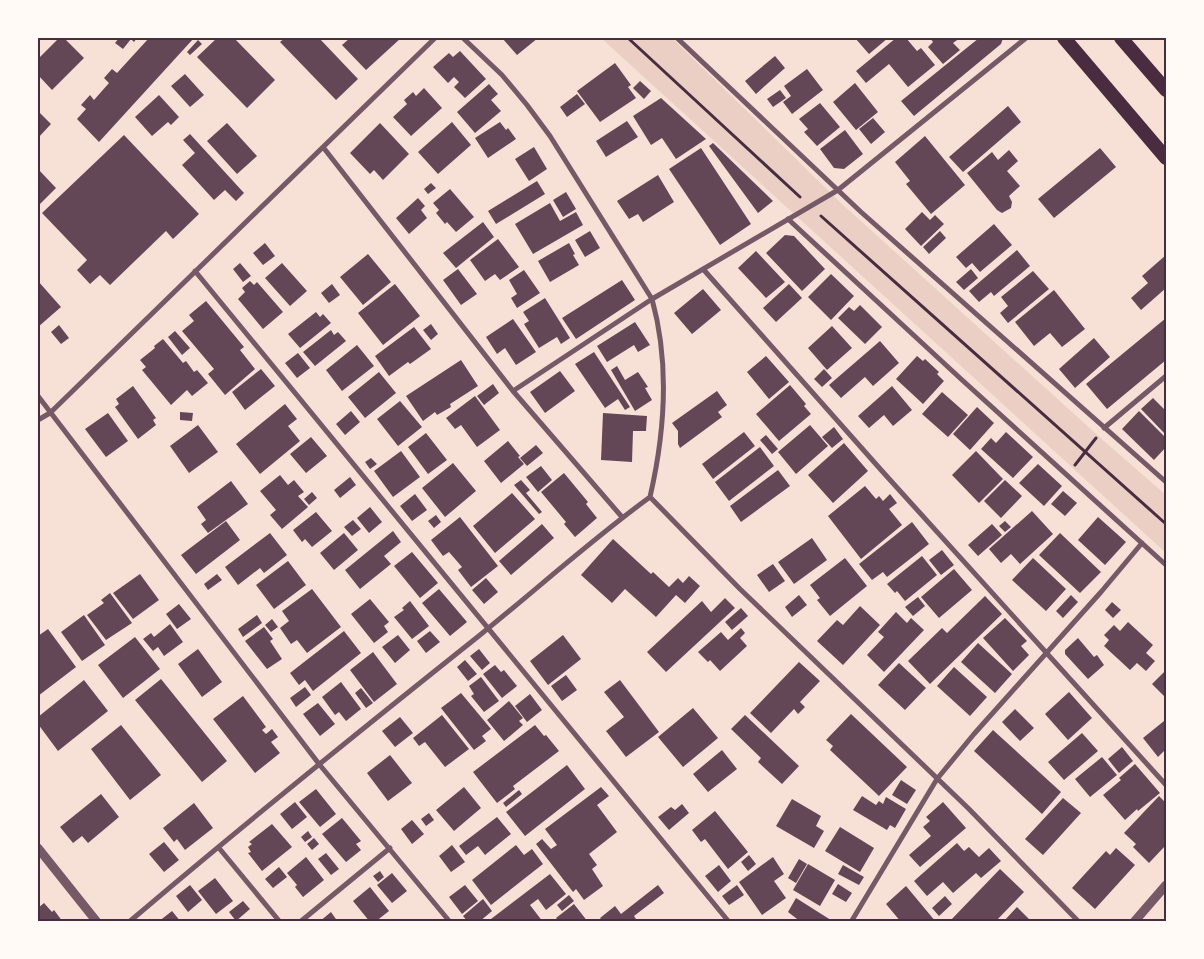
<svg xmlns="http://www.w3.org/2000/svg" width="1204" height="959" font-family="Rubik,sans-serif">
<rect width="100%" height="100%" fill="#f7e1d7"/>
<path fill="#ebcfc5" d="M 601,38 L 672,38 L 841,203 L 1104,441 L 1166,495 L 1166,553 Z"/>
<path fill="#644757" d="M 59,38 L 64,38 L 84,58 L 52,90 L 38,75 L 38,59 Z
M 119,38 L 137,38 L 134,42 L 131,39 L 123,49 L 115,43 Z
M 149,38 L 194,38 L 99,142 L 77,119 L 86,109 L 81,105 L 90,95 L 94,100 L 109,83 L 104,78 L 112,69 L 117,73 Z
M 217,38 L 234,38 L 275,80 L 247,108 L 197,57 Z
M 285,38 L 319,38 L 358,79 L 336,100 L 280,42 Z
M 350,38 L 401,38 L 366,70 L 342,45 Z
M 502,38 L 538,38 L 517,55 Z
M 855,38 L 888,38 L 869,54 Z
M 896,38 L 906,38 L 917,51 L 921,48 L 935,65 L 908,87 L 889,64 L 866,83 L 856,71 Z
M 930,38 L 960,38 L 953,43 L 960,50 L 943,64 L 928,47 L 933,42 Z
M 979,38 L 1003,38 L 1001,44 L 914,116 L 901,101 Z
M 198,40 L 202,44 L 190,55 L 187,52 Z
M 460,51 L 486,79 L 465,98 L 454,87 L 459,82 L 454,77 L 448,83 L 433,67 L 449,53 L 453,57 Z
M 775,56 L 785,68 L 756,94 L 745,81 Z
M 615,63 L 631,85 L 628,87 L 636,98 L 600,122 L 577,91 Z
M 807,69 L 823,90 L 792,114 L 783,102 L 791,96 L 784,86 Z
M 185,74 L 204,95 L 190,107 L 171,86 Z
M 640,81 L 651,91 L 644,99 L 633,88 Z
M 855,83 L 878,112 L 856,130 L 833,102 Z
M 489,84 L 498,94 L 491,100 L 501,111 L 475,133 L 457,112 Z
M 424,88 L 442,108 L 411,136 L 393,117 L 407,104 L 404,100 L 413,92 L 416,96 Z
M 780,90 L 786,98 L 773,107 L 767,99 Z
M 577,94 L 585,104 L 567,117 L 560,107 Z
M 159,95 L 179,117 L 171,125 L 168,122 L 152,136 L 135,117 Z
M 661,98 L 706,139 L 676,159 L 662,138 L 651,145 L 633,116 Z
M 820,103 L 840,127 L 817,146 L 804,132 L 808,129 L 799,119 Z
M 1008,106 L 1021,122 L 963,172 L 949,157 Z
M 38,111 L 51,124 L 38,138 Z
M 873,118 L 885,132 L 871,144 L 859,129 Z
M 627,121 L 638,137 L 606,157 L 596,141 Z
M 452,122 L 471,145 L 438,174 L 418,152 Z
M 500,122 L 506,130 L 508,128 L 516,139 L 488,158 L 475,138 Z
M 227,123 L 257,156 L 237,174 L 207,141 Z
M 380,123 L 409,154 L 383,180 L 374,170 L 370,174 L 350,153 Z
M 845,130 L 863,154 L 844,169 L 834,168 L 820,149 Z
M 190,134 L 244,193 L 236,201 L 225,190 L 214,200 L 182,165 L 195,153 L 183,140 Z
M 124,135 L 199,214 L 173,239 L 166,231 L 110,285 L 100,275 L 90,284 L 77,270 L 87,260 L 42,213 Z
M 925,136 L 965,185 L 931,214 L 906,184 L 910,181 L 895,162 Z
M 713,143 L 773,201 L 758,213 L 709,146 Z
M 534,147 L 547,169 L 529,181 L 515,159 Z
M 701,148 L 751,224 L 720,245 L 669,169 Z
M 1100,148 L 1116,167 L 1054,218 L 1038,199 Z
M 1009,150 L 1018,161 L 1007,171 L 1020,186 L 1009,196 L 1012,202 L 1011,208 L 1002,213 L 997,210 L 967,173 L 992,152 L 998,160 Z
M 38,169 L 56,188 L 38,206 Z
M 658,175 L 674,202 L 643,222 L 638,214 L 629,219 L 617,201 Z
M 537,181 L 545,194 L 496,224 L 488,211 Z
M 431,183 L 436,188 L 428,194 L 424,189 Z
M 450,189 L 474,217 L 456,232 L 447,222 L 445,224 L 436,213 L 439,210 L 433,203 Z
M 566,192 L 576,209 L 563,217 L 553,200 Z
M 418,198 L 425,206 L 421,210 L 427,218 L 409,234 L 396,218 Z
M 550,203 L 560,221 L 576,212 L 583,225 L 533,254 L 515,224 Z
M 922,212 L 930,220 L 935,215 L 944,224 L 921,246 L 905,229 Z
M 483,222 L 494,237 L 456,268 L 443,253 Z
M 994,224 L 1012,245 L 980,272 L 972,263 L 966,268 L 956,257 Z
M 590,231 L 600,248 L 585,257 L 575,240 Z
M 940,231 L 946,238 L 929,254 L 923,247 Z
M 785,235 L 794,236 L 825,269 L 802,291 L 766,253 Z
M 498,239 L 519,267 L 500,280 L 495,274 L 485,281 L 470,260 Z
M 265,243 L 275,256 L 263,265 L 253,253 Z
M 569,243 L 575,254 L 573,255 L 579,265 L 550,282 L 538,261 Z
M 1017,250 L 1030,266 L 994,296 L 991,292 L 979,302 L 969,291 Z
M 756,251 L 785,282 L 766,298 L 738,268 Z
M 368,254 L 391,282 L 363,305 L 340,277 Z
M 1166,255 L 1166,288 L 1141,310 L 1131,298 L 1148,283 L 1142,276 Z
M 240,263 L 251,276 L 243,282 L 233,269 Z
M 282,263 L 307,291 L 290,306 L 265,278 Z
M 458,269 L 477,294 L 461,305 L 443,280 Z
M 971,269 L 978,278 L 964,290 L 956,282 Z
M 524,270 L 540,293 L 517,308 L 511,298 L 517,294 L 509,280 Z
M 1033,271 L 1049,289 L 1008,323 L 1000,313 L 1008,306 L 1001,297 Z
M 831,274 L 854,296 L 831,320 L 808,297 Z
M 622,280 L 635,300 L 576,339 L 562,318 Z
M 38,281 L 61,307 L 38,327 Z
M 250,281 L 254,285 L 257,282 L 283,312 L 263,329 L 238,299 L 245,292 L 242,288 Z
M 332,284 L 340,295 L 329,303 L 321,293 Z
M 395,284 L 420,316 L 383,345 L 358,313 Z
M 789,284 L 802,298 L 776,322 L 763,308 Z
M 703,289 L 721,310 L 692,334 L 674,313 Z
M 1054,290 L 1085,329 L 1062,347 L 1050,333 L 1034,346 L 1015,322 Z
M 545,298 L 570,338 L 561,344 L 557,337 L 539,348 L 524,324 L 529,321 L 523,312 Z
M 206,301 L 244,347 L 240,350 L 255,369 L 225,395 L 208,374 L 214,369 L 182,331 L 194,321 L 189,315 Z
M 860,305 L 882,327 L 865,344 L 838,318 L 849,307 L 854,311 Z
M 316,312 L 320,317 L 323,314 L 331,323 L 300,348 L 288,334 Z
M 1166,318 L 1166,360 L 1107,409 L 1086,384 Z
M 513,319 L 536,352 L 516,365 L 505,348 L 497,354 L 486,337 Z
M 635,322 L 650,345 L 638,352 L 634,345 L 607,362 L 597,346 Z
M 431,324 L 438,334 L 431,340 L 423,330 Z
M 59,325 L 69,338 L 61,344 L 51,332 Z
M 832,326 L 852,348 L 827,370 L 808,348 Z
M 414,327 L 431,349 L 410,364 L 408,362 L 389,376 L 375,356 Z
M 331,330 L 334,335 L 338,332 L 346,341 L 315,366 L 303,352 Z
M 175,331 L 190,348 L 182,355 L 168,337 Z
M 1094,338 L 1110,357 L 1075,388 L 1059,369 Z
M 163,339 L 183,363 L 186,361 L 194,372 L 197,370 L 208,383 L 192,396 L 187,390 L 171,405 L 142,370 L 146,367 L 140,360 L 155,348 L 154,346 Z
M 880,341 L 899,363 L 873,386 L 865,377 L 841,398 L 829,385 Z
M 357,345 L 374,366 L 342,391 L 326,370 Z
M 594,352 L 630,407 L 625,410 L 618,399 L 605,408 L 575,364 Z
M 298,353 L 310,368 L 297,378 L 285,363 Z
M 766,356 L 789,382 L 769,399 L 747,372 Z
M 917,356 L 923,361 L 925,359 L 939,372 L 937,374 L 944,381 L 923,404 L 896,379 Z
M 461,360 L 478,386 L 450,404 L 451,407 L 437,415 L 435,412 L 423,421 L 406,396 Z
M 617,366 L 625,380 L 638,372 L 648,387 L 645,388 L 652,400 L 635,411 L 611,370 Z
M 261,369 L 275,386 L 245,410 L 232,392 Z
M 824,369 L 832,378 L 822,387 L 814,379 Z
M 560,371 L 575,391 L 545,413 L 530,392 Z
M 379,372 L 396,393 L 365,418 L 348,397 Z
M 493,384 L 499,393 L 484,405 L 477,396 Z
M 790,385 L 806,404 L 804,406 L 811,414 L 779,441 L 756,414 Z
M 133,386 L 156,418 L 153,420 L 156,425 L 138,439 L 115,407 L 119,404 L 116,399 Z
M 892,386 L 912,410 L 893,426 L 884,415 L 869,428 L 858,416 Z
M 717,391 L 727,405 L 718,412 L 722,417 L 680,448 L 678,444 L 678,431 L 672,423 Z
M 942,392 L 968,415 L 948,437 L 922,414 Z
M 475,396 L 500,430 L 477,447 L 461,425 L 455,429 L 446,418 Z
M 1153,398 L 1166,411 L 1166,435 L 1141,409 Z
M 400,401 L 422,427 L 398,446 L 377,419 Z
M 285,404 L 297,419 L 288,426 L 300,441 L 260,474 L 236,444 Z
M 977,407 L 994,423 L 970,450 L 953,434 Z
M 351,411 L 360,422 L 345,435 L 336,424 Z
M 1139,411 L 1166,438 L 1166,447 L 1154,460 L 1122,429 Z
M 180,412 L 193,413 L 192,421 L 180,420 Z
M 108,413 L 128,441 L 106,457 L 85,429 Z
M 603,413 L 647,416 L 646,431 L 633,431 L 632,462 L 601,460 Z
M 198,425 L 218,452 L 189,473 L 170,446 Z
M 810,425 L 828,446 L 796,474 L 778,452 Z
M 834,427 L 843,439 L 832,448 L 822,437 Z
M 744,432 L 755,446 L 713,479 L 702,464 Z
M 1006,432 L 1033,457 L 1013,478 L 981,449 L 991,438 L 996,443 Z
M 426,433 L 447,460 L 428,474 L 408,447 Z
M 766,435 L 778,449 L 772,454 L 760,440 Z
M 311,437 L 327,456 L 306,473 L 290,454 Z
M 508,441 L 520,456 L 518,457 L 524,464 L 501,483 L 484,461 Z
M 844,443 L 868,471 L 833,503 L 808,475 Z
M 536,445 L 543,453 L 527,466 L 520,458 Z
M 760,447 L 774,466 L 729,501 L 715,482 Z
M 401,451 L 420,477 L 393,497 L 374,471 Z
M 976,451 L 1003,479 L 979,503 L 952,475 Z
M 371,458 L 377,464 L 370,469 L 365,462 Z
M 453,463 L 476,491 L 445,517 L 422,488 Z
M 1038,464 L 1062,486 L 1044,506 L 1019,483 Z
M 541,466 L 552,480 L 538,492 L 526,477 Z
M 778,470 L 790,486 L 741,522 L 730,506 Z
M 564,473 L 588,502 L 586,504 L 597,518 L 575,537 L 564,524 L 566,522 L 541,492 Z
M 280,475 L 288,485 L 294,480 L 304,492 L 298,496 L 308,507 L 282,529 L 270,515 L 276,510 L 260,491 Z
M 350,477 L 356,485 L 340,498 L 334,490 Z
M 521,480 L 530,490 L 526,493 L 542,512 L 539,514 L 514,485 Z
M 1005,480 L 1022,496 L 1001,518 L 984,501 Z
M 231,481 L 248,504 L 208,533 L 201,524 L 206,520 L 197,507 Z
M 865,486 L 876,499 L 879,496 L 883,501 L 890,494 L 897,503 L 889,509 L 902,525 L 861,559 L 828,516 Z
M 1063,491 L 1077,503 L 1065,516 L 1051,504 Z
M 312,492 L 317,498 L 309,505 L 304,499 Z
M 512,493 L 535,519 L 495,553 L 473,526 Z
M 415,494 L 427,510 L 412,521 L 400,506 Z
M 370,507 L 382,522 L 369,533 L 357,518 Z
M 1032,511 L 1053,534 L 1020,564 L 1011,554 L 1001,563 L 989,549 Z
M 316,512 L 332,531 L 312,547 L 305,539 L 302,542 L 293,530 Z
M 436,515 L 441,522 L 434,528 L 428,521 Z
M 460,517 L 498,566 L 471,587 L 458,570 L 462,567 L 449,552 L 443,556 L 431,540 Z
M 1098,517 L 1126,542 L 1105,565 L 1078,540 Z
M 353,520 L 361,529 L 352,536 L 344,527 Z
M 226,521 L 240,540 L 196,574 L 181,555 Z
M 1005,521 L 1011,527 L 1005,532 L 999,526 Z
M 912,522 L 929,544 L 887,577 L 883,572 L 872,580 L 859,564 Z
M 542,524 L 554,538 L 525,563 L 519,556 L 525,563 L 511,575 L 499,561 Z
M 992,524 L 1002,535 L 978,556 L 968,545 Z
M 393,531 L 401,542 L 384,556 L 391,564 L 360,589 L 345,570 Z
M 270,533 L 287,555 L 264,573 L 260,568 L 238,585 L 225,567 Z
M 344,533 L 358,550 L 334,570 L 320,553 Z
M 1060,533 L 1101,572 L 1080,593 L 1039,555 Z
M 812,538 L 827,560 L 794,584 L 778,562 Z
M 613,539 L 651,574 L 653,572 L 669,587 L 678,578 L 683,583 L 689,576 L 700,586 L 685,603 L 676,595 L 656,617 L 625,589 L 612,603 L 581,575 Z
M 942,550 L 954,565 L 941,575 L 929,560 Z
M 412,552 L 438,583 L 420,598 L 394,566 Z
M 922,556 L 937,575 L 905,601 L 897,591 L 895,593 L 887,584 Z
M 845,558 L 867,586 L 830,616 L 817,600 L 820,598 L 810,585 Z
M 1033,558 L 1066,589 L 1046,611 L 1012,580 Z
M 288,561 L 306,585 L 274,609 L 256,585 Z
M 773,564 L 785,581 L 769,592 L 757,575 Z
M 954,569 L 972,590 L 939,618 L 921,597 Z
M 140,574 L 159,600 L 133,619 L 113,593 Z
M 217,574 L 222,580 L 208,590 L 204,584 Z
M 486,578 L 498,592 L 484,604 L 472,590 Z
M 312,589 L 341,627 L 307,653 L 297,640 L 291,644 L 280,628 L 289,621 L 282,611 Z
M 439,589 L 467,622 L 450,636 L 422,603 Z
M 110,593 L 132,623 L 106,640 L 87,615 L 104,603 L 101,600 Z
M 799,595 L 807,605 L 792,617 L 785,607 Z
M 1071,595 L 1078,602 L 1063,618 L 1056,611 Z
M 985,596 L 1002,614 L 930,684 L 908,661 L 942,628 L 947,633 Z
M 918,597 L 925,606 L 913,616 L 905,607 Z
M 725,598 L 735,608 L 666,672 L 647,652 L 702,601 L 711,612 Z
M 370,599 L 389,622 L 384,626 L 388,632 L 374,643 L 351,614 Z
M 410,601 L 429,626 L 412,639 L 394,617 L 404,610 L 402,608 Z
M 1112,602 L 1121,610 L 1113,618 L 1105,610 Z
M 179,604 L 191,619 L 177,629 L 166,614 Z
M 860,606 L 880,625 L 843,665 L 817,641 L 837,620 L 843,625 Z
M 741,608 L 748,616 L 732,630 L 725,622 Z
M 896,612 L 907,623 L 911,618 L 924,630 L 884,672 L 867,655 L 884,637 L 878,632 Z
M 84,615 L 105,645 L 82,661 L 61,632 Z
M 257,615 L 262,623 L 243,637 L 238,629 Z
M 1005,618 L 1027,641 L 1021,646 L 1029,655 L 1013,671 L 983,638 Z
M 272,619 L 278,627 L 271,632 L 265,625 Z
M 1128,622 L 1153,645 L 1146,653 L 1155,661 L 1146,671 L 1137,663 L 1130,670 L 1104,646 L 1109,640 L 1104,635 L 1114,625 L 1120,631 Z
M 170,624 L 183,642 L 164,656 L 158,647 L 153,651 L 143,639 L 151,633 L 154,637 Z
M 264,627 L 273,639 L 270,641 L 282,659 L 267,669 L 245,641 Z
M 741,628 L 745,633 L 740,638 L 747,646 L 720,671 L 710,660 L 708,662 L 698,652 L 721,632 L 728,640 Z
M 48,629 L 76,667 L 38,696 L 38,636 Z
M 344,631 L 361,653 L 313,691 L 305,680 L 299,685 L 290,673 Z
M 430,631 L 440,642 L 426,653 L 417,641 Z
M 398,635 L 410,650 L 395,663 L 382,647 Z
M 563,635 L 581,659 L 548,685 L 530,661 Z
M 135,637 L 160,669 L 123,698 L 98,665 Z
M 1078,638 L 1094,657 L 1097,655 L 1104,665 L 1088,679 L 1065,654 L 1065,650 Z
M 978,643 L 1012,674 L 995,693 L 961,662 Z
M 198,649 L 222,682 L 202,697 L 178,664 Z
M 479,649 L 490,663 L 482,670 L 470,656 Z
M 373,652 L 397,684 L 374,702 L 350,670 Z
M 465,660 L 477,674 L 468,681 L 457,667 Z
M 799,662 L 820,681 L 800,702 L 805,707 L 798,714 L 794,709 L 771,733 L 750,713 Z
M 899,663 L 926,688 L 905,710 L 878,685 Z
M 495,665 L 501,672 L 504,670 L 517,686 L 502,698 L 483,674 Z
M 954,667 L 987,697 L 970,716 L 937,686 Z
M 1166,670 L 1166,698 L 1152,684 Z
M 566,675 L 577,690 L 562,701 L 551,686 Z
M 481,677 L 499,701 L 484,712 L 471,696 L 474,694 L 469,686 Z
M 161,679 L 227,761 L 202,782 L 135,700 Z
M 84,680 L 108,711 L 58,751 L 38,724 L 38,717 Z
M 620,680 L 659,732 L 626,757 L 606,731 L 624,717 L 604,692 Z
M 341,682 L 361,709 L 346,721 L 339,712 L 335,715 L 322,697 Z
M 305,687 L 311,695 L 296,707 L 290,698 Z
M 361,688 L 373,703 L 366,708 L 355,693 Z
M 1069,692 L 1092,718 L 1068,740 L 1045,714 Z
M 461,693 L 491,729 L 482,736 L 486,741 L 474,750 L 441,708 Z
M 530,694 L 542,710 L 527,722 L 515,706 Z
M 243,696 L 266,727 L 262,730 L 266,734 L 272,729 L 278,737 L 271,742 L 280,753 L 255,773 L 213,719 Z
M 509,701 L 523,718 L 519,721 L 523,725 L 504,741 L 487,720 Z
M 318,703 L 335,724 L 320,736 L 303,714 Z
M 693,708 L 718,738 L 683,767 L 658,737 Z
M 1015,709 L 1034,728 L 1020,741 L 1002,722 Z
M 851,714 L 907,767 L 879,796 L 830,750 L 833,746 L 826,740 Z
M 442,715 L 469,749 L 445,767 L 425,742 L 419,746 L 413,738 Z
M 745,715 L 799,766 L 782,784 L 758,762 L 761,758 L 731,729 Z
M 400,717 L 413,733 L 395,747 L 382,731 Z
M 1164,721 L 1166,724 L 1166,749 L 1158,757 L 1143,738 Z
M 121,725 L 161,775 L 130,800 L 91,749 Z
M 535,725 L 544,736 L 546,735 L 559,751 L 513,786 L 515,789 L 497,803 L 473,772 Z
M 993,730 L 1061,792 L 1042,814 L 974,751 Z
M 1082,733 L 1098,751 L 1064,780 L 1048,762 Z
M 1122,747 L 1133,761 L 1119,773 L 1108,759 Z
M 722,750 L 737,769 L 708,792 L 693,774 Z
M 390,755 L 412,783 L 388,801 L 367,773 Z
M 1102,757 L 1117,775 L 1090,797 L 1075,779 Z
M 1135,764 L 1160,793 L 1138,811 L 1137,809 L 1125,820 L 1103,795 L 1121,780 L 1119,778 Z
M 567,765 L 585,789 L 525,836 L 506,812 Z
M 901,780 L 916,790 L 907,804 L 892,795 Z
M 464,787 L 481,808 L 454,831 L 436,810 Z
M 601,787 L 609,796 L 597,805 L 617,832 L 589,854 L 597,865 L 592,869 L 603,886 L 584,900 L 576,889 L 573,892 L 536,844 L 542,839 L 551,849 L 557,845 L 545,829 Z
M 316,789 L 336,814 L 320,827 L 299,802 Z
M 519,790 L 522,794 L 506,807 L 503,803 Z
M 101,794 L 119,817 L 88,843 L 82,836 L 73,843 L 60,827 Z
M 862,796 L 876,805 L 879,801 L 883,804 L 886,797 L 906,809 L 895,828 L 890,825 L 887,830 L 853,810 Z
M 1159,796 L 1166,803 L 1166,845 L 1149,863 L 1133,847 L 1136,844 L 1124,833 Z
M 1063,798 L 1081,813 L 1043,855 L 1025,839 Z
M 792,799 L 821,816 L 816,826 L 824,831 L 814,848 L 776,826 Z
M 295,802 L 307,817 L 292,829 L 280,814 Z
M 943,802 L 966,828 L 920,867 L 909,855 L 931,836 L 923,827 L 930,821 L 926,817 Z
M 194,803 L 213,828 L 185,850 L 177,839 L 174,842 L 163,828 Z
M 682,804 L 689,813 L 669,830 L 658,817 L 671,807 L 675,810 Z
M 715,811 L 748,852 L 728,869 L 705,839 L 701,842 L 692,830 Z
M 429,813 L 434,820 L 426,826 L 421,819 Z
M 497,817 L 511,834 L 485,855 L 478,846 L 466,855 L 459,846 Z
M 342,818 L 361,841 L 356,844 L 361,850 L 346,862 L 322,834 Z
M 412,820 L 424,834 L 412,844 L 401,829 Z
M 272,824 L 292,847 L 262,871 L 248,853 L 251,852 L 248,847 L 252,844 L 249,842 Z
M 840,827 L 874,848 L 860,872 L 825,851 Z
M 308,831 L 312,837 L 305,842 L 301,837 Z
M 314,838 L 319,844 L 312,850 L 307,844 Z
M 164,842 L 179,860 L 164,872 L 149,854 Z
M 957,843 L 964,851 L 969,847 L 979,857 L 989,848 L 1001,861 L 981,878 L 976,873 L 953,893 L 943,882 L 927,896 L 914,881 Z
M 452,845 L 465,862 L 451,872 L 439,856 Z
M 516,845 L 524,855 L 532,849 L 543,864 L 491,905 L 472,880 Z
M 1116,848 L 1135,865 L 1095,909 L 1072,888 L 1106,851 L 1110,855 Z
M 326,853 L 339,869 L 331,875 L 318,859 Z
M 749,855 L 756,864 L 748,871 L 741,862 Z
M 306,857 L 324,880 L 303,897 L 295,887 L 297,885 L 287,873 Z
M 773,857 L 784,874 L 774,881 L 786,898 L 762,915 L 739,882 Z
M 799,859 L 807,864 L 796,883 L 788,878 Z
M 808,864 L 835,880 L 820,906 L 793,890 Z
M 719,865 L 731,881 L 718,892 L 705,876 Z
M 843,865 L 864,877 L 859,885 L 838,874 Z
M 279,867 L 287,877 L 273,888 L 265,879 Z
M 1000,869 L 1024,892 L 995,922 L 949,922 Z
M 380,871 L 384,877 L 378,882 L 373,876 Z
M 392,873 L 407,891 L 392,903 L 377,885 Z
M 550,874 L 566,894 L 546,910 L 538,899 L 530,905 L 543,922 L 487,922 Z
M 215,878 L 233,901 L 216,914 L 198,891 Z
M 838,884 L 852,893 L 846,902 L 832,894 Z
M 190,885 L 202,900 L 188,912 L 176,896 Z
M 465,885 L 478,901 L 462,914 L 449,897 Z
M 658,885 L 664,893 L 634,916 L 638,922 L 603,922 L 600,918 L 615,906 L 621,914 Z
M 737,885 L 744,895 L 729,905 L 722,896 Z
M 906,886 L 936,922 L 901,922 L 886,904 Z
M 370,887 L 389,911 L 375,922 L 370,922 L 353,901 Z
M 569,895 L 574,901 L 562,911 L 557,905 Z
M 945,896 L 952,904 L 939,916 L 932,908 Z
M 796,898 L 834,922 L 801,922 L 788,912 Z
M 483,899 L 492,911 L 479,922 L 468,922 L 463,916 Z
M 243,901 L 250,909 L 236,921 L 229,912 Z
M 44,903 L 52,912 L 54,910 L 63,922 L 38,922 L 38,908 Z
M 574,904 L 588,922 L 559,922 L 556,918 Z
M 1017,907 L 1032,922 L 1003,922 Z
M 172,911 L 181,922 L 158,922 Z
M 331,912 L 338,922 L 319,922 Z"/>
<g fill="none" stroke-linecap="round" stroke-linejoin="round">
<path stroke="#4a2c40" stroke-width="3" d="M 628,38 L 800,197
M 821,216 L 1166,524
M 1075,465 L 1096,438"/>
<path stroke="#755966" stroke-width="5" d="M 677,38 L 861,212 L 1166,482
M 323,147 L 513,391 L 622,517
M 788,219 L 961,379 L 1166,565
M 703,269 L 882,471 L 1166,785
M 195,271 L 729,922
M 513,391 L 652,299 L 838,190 L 1026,38
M 38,396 L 319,764 L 450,922
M 38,420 L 50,413 L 435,38
M 1104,428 L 1166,376
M 650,497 L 740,589 L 968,808 L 1079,922
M 219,848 L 280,922
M 129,922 C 244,824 362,729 480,635 C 537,589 591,540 650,497 C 665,432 670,364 652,299 L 550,136 L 527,105 L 502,75 L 463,38
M 300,922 L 390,848
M 851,922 L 937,779 L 974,734 L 1101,592 L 1142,543"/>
<path stroke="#755966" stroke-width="9" d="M 38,848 L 97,922
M 1134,922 L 1166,885"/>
<path stroke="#4a2c40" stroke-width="14" d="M 1064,38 L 1166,158
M 1121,38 L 1166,90"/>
</g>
<rect width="1204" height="959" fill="none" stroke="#fffaf5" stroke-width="78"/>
<rect x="39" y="39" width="1126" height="881" fill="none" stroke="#4a2c40" stroke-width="2"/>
</svg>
